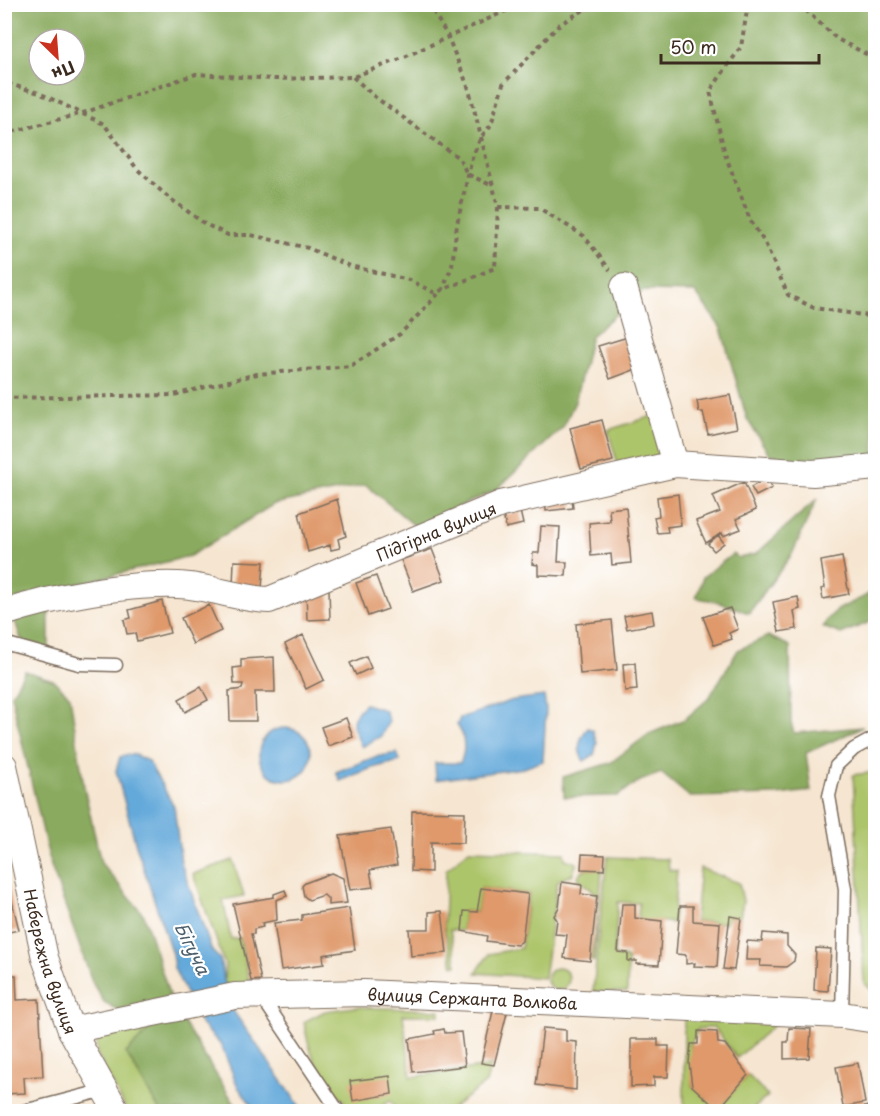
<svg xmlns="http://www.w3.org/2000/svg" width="880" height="1116" font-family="'Playpen Sans',sans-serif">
<rect width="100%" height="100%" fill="#fff"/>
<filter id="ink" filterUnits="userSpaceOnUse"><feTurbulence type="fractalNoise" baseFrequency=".0167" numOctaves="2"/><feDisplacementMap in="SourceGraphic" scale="12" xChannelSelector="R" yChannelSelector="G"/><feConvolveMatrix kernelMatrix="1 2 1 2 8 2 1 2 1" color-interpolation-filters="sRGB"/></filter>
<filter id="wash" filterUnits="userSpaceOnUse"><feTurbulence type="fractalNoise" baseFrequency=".008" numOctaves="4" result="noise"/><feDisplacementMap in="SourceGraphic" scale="24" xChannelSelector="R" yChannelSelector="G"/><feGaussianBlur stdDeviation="1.35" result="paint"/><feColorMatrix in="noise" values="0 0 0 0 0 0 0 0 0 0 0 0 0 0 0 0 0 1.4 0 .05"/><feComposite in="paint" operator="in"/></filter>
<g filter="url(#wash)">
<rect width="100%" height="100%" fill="#f6e6d1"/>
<path fill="#adc56a" stroke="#747844" stroke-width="1.5" d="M 656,415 L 666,457 L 619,469 L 608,430 Z
M 875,772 L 876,772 L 875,993 L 864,983 L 853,775 Z
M 469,850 L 564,853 L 565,859 L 577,863 L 572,875 L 559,880 L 557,884 L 544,978 L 476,973 L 489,954 L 521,948 L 529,894 L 481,888 L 477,912 L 464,911 L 462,931 L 450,930 L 457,965 L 453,965 L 444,926 L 446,870 Z
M 607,857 L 668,859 L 669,870 L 677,871 L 673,923 L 638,919 L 639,903 L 618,902 L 614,956 L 625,957 L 628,961 L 627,992 L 593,992 Z
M 233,860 L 244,896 L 223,900 L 231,939 L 240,938 L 249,981 L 232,989 L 224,982 L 225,965 L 193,874 Z
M 700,868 L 739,883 L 743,901 L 740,917 L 730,916 L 725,923 L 695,921 Z
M 590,869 L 602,870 L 594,961 L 591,961 L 600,898 C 595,888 582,887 578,877 L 581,871 Z
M547 979a11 11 0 1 1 22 0a11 11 0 1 1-22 0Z
M 354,1007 L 440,1010 L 440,1015 L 403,1015 L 411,1077 L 491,1066 L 486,1083 L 448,1111 L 400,1111 L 390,1101 L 375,1111 L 353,1111 C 325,1082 310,1064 304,1022 L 325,1011 Z
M 167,1012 L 182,1020 L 155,1024 L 126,1053 L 160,1111 L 127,1111 L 97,1054 L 96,1040 L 113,1025 Z
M 684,1018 L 771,1021 L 774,1025 L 737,1058 L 714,1027 L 698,1029 L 691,1044 L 692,1086 L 718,1109 L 748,1075 L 768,1096 L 751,1111 L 684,1112 Z"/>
<path fill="#8aaa5e" stroke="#626a3e" stroke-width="1.5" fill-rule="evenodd" d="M 4,5 L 875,5 L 875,459 L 809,464 L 769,454 L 747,419 L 721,328 L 695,292 L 643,291 L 591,336 L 575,402 L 563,427 L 496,490 L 415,526 L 366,485 L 274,504 L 190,556 L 5,602 ZM 39,39 L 75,39 L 75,75 L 39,75 Z
M 817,499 L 792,554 L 749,613 L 715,601 L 696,598 L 703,577 L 733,554 L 739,558 L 756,554 Z
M 875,589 L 875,620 L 841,634 L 823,627 C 835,603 857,605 875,589 Z
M 49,596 L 49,656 L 24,648 L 9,603 Z
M 768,636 L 790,646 L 791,723 L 794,733 L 863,727 L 806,753 L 811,791 L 777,795 L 690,797 L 661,773 L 640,781 L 617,796 L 564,797 L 563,777 L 610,763 L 649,734 L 685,719 L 709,698 L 738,650 Z
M 25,671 L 53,680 L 70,696 L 84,787 L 101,863 L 144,915 L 170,997 L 119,1011 L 104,1002 L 93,984 L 51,866 L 11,695 Z
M 182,1020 L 239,1111 L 160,1111 L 126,1053 L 155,1024 Z"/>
<path fill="#64a9da" stroke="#506a7c" stroke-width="1.5" d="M 544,696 L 546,709 L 543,761 L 524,768 L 436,780 L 435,763 L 460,763 C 466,751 465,735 457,725 L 460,718 L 513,700 Z
M 365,704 L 385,710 L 389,721 L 381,736 L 362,747 C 352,727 347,720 365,704 Z
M259 754a26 26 0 1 1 52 0a26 26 0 1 1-52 0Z
M 588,728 L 593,730 L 597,743 L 594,755 L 584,761 C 576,750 579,738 588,728 Z
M 397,753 L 400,761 L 372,768 L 340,781 L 336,772 L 375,757 Z
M 133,754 L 148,761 L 174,806 L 181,863 L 212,951 L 220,959 L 229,1005 L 303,1111 L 256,1111 L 238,1087 L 221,1045 L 200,1023 L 174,968 L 172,954 L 136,845 L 116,771 L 120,757 Z"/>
<g id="blocks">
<path fill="#df996b" d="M 628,337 L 639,368 L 610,379 L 598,346 Z
M 730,395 L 737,428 L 708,434 L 703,412 L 699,412 L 697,401 Z
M 602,420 L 613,461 L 581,469 L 570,428 Z
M 767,478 L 772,488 L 756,496 L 751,487 Z
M 744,482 L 756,510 L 736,519 L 741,529 L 723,536 L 722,533 L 706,543 L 696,521 L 720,512 L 713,496 Z
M 678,494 L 681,525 L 667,527 L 668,532 L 657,533 L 654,517 L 659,516 L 657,497 Z
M 572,497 L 573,508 L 546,511 L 545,499 Z
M 337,499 L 346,536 L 338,539 L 340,548 L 331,550 L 330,545 L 308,552 L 299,513 Z
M 626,507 L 631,563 L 612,565 L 611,554 L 591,556 L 589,523 L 610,521 L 609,509 Z
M 520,511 L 523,524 L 506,528 L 503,515 Z
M 541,526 L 560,527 L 558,562 L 567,562 L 566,576 L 538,575 L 538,565 L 532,564 L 533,553 L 539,553 Z
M 718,535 L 724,543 L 714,551 L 708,544 Z
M 432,549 L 444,580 L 413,591 L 401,560 Z
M 842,557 L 849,594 L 823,599 L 821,589 L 825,588 L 821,561 Z
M 234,561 L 264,562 L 262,588 L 233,586 Z
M 376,576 L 388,609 L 368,616 L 356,583 Z
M 329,589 L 330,619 L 307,620 L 306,590 Z
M 798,597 L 800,609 L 794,611 L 797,629 L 779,632 L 773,602 Z
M 162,601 L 170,633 L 137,641 L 135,633 L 127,634 L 124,620 L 131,618 L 129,610 Z
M 209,605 L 221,631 L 193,644 L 181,618 Z
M 730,608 L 738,629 L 729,633 L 732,639 L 714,645 L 703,617 Z
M 652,611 L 654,624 L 627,629 L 624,616 Z
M 612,620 L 617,670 L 580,674 L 576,624 Z
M 303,635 L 324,680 L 306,689 L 285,644 Z
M 366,656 L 371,668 L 356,675 L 350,663 Z
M 274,657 L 275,692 L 255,692 L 256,721 L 230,721 L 229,691 L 242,689 L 243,684 L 234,684 L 233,668 L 241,667 L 241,659 Z
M 635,663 L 637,690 L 625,691 L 623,664 Z
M 201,687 L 208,700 L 185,712 L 179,699 Z
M 346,718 L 353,737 L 328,746 L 321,727 Z
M 412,811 L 465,812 L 464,843 L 431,842 L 431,872 L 411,871 Z
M 391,829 L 397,865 L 370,870 L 373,887 L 350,890 L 340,836 Z
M 582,854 L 605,855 L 604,870 L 581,869 Z
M 4,868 L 19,930 L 4,933 Z
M 331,873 L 343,878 L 347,903 L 328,905 L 328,899 L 324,895 L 309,900 L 304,896 L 302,886 L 305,883 Z
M 562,882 L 582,885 L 581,894 L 597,896 L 590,961 L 564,958 L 567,935 L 555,934 L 557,920 L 554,916 L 559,907 Z
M 481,888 L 528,894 L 522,941 L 517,945 L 486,941 L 487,936 L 462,931 L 464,911 L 477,912 Z
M 285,890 L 287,896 L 276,900 L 277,920 L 262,923 L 263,927 L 254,929 L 254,934 L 251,934 L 261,980 L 251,981 L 233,904 L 274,897 L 274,894 Z
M 622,904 L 635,904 L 635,918 L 662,921 L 659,965 L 636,964 L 637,961 L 628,961 L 628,953 L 618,952 Z
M 680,906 L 693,906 L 693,921 L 720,923 L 717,967 L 694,966 L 695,963 L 686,964 L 686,955 L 676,954 Z
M 349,908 L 355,950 L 323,955 L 324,964 L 281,970 L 274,923 L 302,920 L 302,915 Z
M 442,911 L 447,953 L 411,956 L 409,929 L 429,929 L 429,912 Z
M 730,916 L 741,918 L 734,970 L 723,969 Z
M 763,933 L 787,935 L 787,946 L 795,955 L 794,961 L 786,967 L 760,966 L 761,960 L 746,960 L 747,941 L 762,942 Z
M 816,948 L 831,949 L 828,991 L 814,990 Z
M 4,975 L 16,975 L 17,1000 L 39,999 L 43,1076 L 24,1077 L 25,1093 L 4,1094 Z
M 493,1011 L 507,1013 L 494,1065 L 481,1063 Z
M 543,1028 L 566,1030 L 566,1041 L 577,1042 L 576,1090 L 536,1085 Z
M 789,1028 L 811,1029 L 809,1058 L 784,1059 L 784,1042 L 788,1042 Z
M 444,1029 L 445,1033 L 461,1032 L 465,1066 L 413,1072 L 409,1039 L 435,1034 L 434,1031 Z
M 698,1031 L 717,1032 L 718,1043 L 725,1044 L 748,1075 L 718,1110 L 692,1086 L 689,1063 L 691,1044 L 698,1044 Z
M 631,1039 L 658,1039 L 658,1046 L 669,1046 L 668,1077 L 654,1077 L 654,1086 L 631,1087 Z
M 858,1063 L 865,1103 L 843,1107 L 836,1067 Z
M 390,1076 L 392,1094 L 353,1101 L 350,1081 Z
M 876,1104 L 876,1112 L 850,1112 L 849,1111 Z"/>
</g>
</g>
<g filter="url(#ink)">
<use href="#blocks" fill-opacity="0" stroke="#7c6c5d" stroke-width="1.5"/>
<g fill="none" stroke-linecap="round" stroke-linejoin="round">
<defs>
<path id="lane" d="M 4,643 L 79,664 L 116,665
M 261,996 L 339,1112
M 842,1015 L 845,889 L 829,796 L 836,766 L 854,749 L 876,737
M 20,1112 L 105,1090"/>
<g id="street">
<path d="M 624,287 L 675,464"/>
<path id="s1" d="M 4,613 C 51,597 129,583 178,585 C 209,586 238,599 269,600 L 501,504 L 675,464 L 813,473 L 876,467"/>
<path id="s2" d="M 4,766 L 45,958 L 71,1030 L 117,1112"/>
<path id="s3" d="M 71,1030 L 235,996 L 364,993 L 842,1015 L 876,1020"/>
</g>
</defs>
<use href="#lane" stroke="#7c6c5d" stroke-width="15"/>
<use href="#street" stroke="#7c6c5d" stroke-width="28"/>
<path stroke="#7c6c5d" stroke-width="4" stroke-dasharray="4.5 4.5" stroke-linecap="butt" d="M 10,4 L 6,83 L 39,93 L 104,124 L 137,169 L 168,197 L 205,224 L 228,235 L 251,235 L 308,248 L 350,266 L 409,280 L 435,293 L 495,268 L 498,207 L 481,137 L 469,89 L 448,37 L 429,4
M 748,4 L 741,47 L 710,91 L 725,154 L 750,220 L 765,243 L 788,295 L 814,308 L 876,317
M 799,4 L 837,39 L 876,59
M 353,77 L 375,97 L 460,159 L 467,174 L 493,186
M 4,95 L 5,82
M 4,134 L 83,113 L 196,74 L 274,79 L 353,77 L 400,59 L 521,4
M 498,207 L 539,208 L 584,236 L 610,270
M 4,398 L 174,395 L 257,374 L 351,366 L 400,334 L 443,289 L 452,266 L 457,224 L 472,158 L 481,137 L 491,125 L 503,84 L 560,24 L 594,4"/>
<use href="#lane" stroke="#fff" stroke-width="12"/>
<use href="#street" stroke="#fff" stroke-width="26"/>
</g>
</g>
<g text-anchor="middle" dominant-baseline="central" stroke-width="4.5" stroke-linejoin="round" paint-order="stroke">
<g font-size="16" fill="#3b2a1e" stroke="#fff">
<text stroke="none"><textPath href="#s1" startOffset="450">Підгірна вулиця</textPath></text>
<text stroke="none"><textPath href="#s2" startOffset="201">Набережна вулиця</textPath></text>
<text stroke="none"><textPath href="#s3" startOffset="405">вулиця Сержанта Волкова</textPath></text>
</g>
<g font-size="18" font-style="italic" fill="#4b5d69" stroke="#fff">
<text transform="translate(193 948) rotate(64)">Бігуча</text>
</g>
</g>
<rect width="880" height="1116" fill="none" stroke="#fff" stroke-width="24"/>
<g transform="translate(57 57) rotate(155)"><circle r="28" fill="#ffffff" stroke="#b1aaa5" stroke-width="1.5"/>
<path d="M0-4.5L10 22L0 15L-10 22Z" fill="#c8321e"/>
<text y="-9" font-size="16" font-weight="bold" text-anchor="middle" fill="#3b2a1e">Пн</text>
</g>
<path d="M661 54v9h158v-9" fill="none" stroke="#3b2a1e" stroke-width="3"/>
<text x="670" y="54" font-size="18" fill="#3b2a1e" stroke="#ffffff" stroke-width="4.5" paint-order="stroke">50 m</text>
</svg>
